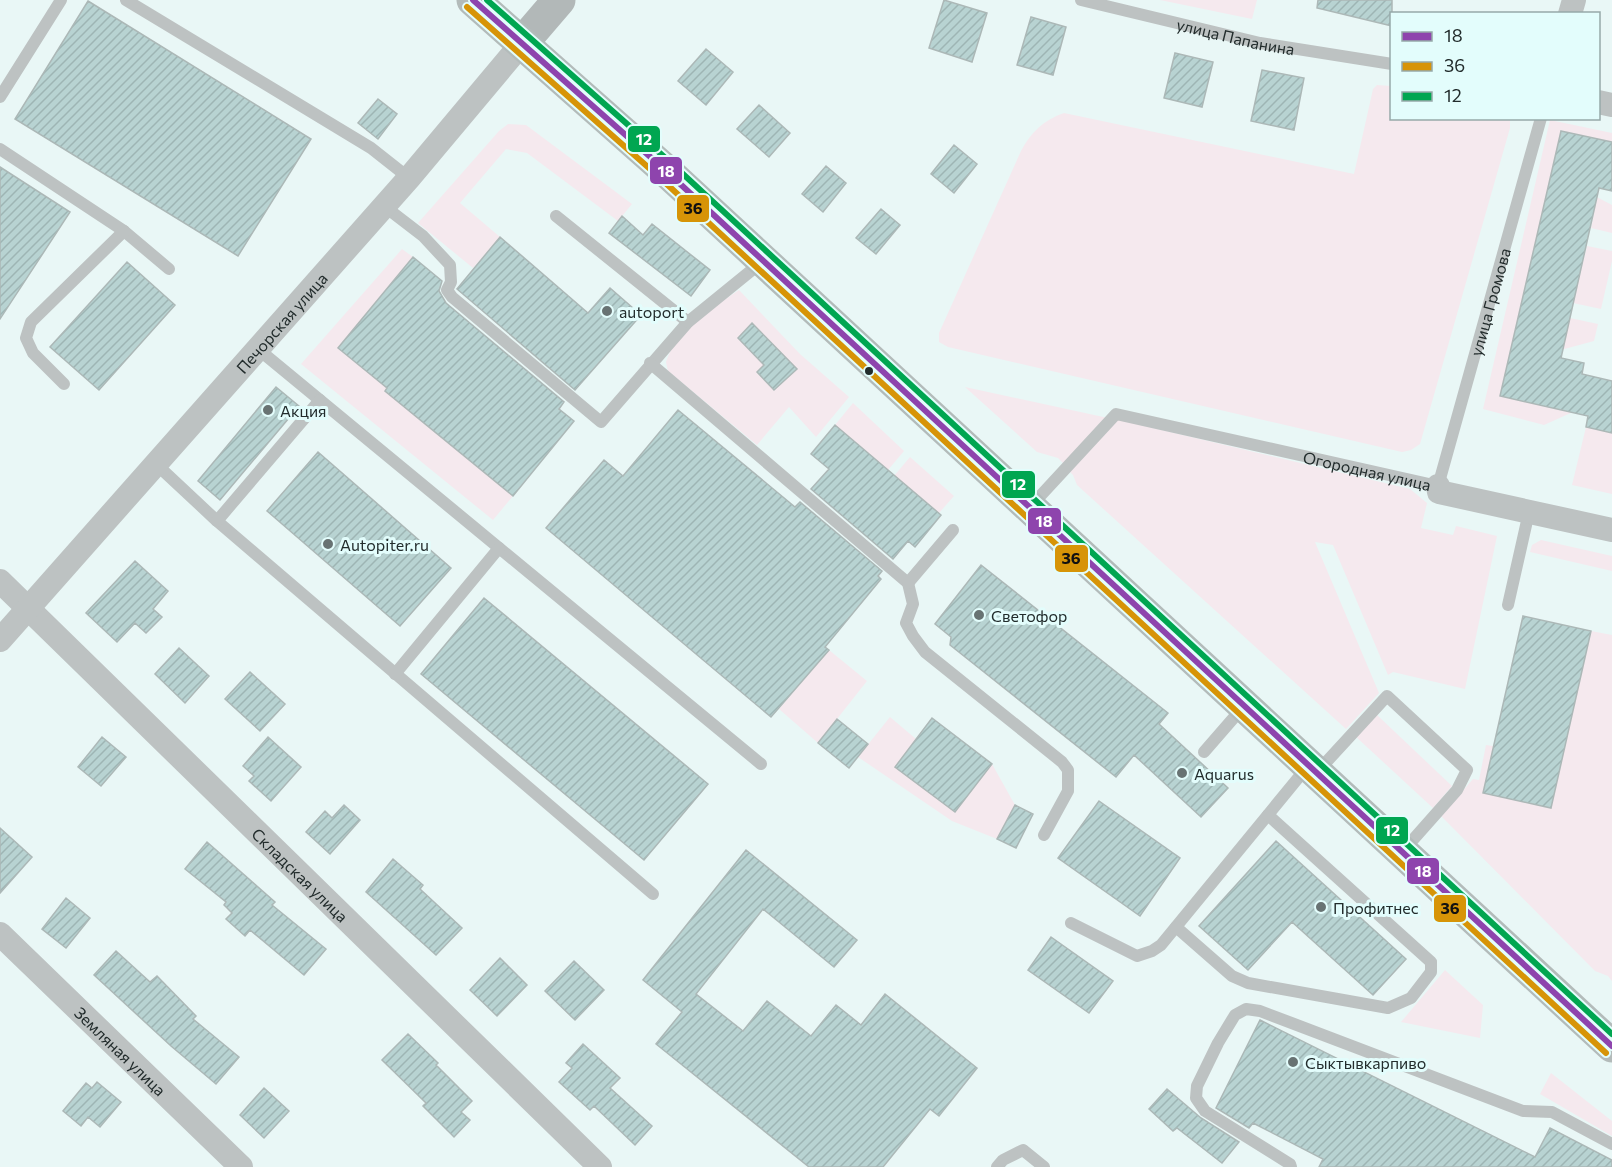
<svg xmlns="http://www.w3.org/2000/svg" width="1612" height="1167" font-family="Commissioner,sans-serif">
<defs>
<pattern id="building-hatch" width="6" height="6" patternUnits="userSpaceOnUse" patternTransform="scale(1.5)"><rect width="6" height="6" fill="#b8d3d2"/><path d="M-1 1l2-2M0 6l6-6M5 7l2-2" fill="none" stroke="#9eb5b4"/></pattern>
</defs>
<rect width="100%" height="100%" fill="#e9f7f6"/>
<path fill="#f5e9ee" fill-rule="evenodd" d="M 1160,0 L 1257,0 L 1252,19 Z
M 1377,85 L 1391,86 L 1392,118 L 1510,119 L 1510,128 L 1420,444 L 1411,450 L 1402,452 L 948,347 L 939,342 L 939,333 L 1021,151 C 1031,132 1044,120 1064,113 L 1354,174 L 1373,89 Z
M 1550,120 L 1612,133 L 1612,142 L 1561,131 L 1500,395 L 1573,412 L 1544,425 L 1483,409 Z
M 508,124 L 526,125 L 632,204 L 618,221 L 527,153 L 506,149 L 460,203 L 500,237 L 473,268 L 418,223 L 499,131 Z
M 1593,195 L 1612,205 L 1612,233 L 1591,228 L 1594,214 L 1589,212 Z
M 1587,246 L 1612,251 L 1612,261 L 1601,309 L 1573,303 Z
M 402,249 L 413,257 L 417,352 L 385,391 L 513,496 L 493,520 L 301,364 Z
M 739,290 L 800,354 L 849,397 L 816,437 L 789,407 L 757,445 L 668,371 L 666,362 C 677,329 711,309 739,290 ZM 752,324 L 797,369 L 774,390 L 757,373 L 764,365 L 738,338 Z
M 1570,318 L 1598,324 L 1594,341 L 1557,351 L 1561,333 L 1566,334 Z
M 965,387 L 1108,418 L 1064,464 L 1058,458 L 1037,452 Z
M 853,403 L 904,451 L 888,470 L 835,425 Z
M 1116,419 L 1410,489 L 1427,503 L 1421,528 L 1453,535 L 1456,526 L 1497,536 L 1465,689 L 1393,672 L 1388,675 L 1333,545 L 1315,542 L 1379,693 L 1346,729 L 1077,485 L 1073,475 L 1068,470 Z
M 1586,427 L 1612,433 L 1612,494 L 1572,485 Z
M 910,457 L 954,496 L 939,513 L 894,476 Z
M 1541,540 L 1612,556 L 1612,571 L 1530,552 L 1532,545 Z
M 1591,631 L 1612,635 L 1612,981 L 1608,976 L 1595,971 L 1441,816 L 1473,779 L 1479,780 L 1486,745 L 1493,746 L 1483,793 L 1551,808 Z
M 829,650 L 867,681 L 818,743 L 779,709 Z
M 1376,714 L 1452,786 L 1433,808 L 1355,736 Z
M 890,717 L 916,739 L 895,767 L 955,812 L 992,764 L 1015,805 L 997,839 L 952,821 L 858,757 Z
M 1445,970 L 1483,1005 L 1480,1038 L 1401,1022 Z
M 1551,1073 L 1612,1121 L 1612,1136 L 1540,1094 Z"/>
<path fill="url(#building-hatch)" stroke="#acb8b7" stroke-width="1.5" d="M 944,0 L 987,13 L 972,62 L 929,48 Z
M 1318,0 L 1392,0 L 1392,26 L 1317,8 Z
M 88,1 L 311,139 L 238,256 L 15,119 Z
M 1031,17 L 1066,27 L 1053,75 L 1017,65 Z
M 706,49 L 733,72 L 706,105 L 678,81 Z
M 1175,53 L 1213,62 L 1202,107 L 1164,98 Z
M 1262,70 L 1304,78 L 1294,130 L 1251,121 Z
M 378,99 L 397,114 L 378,139 L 358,123 Z
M 759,105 L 790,133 L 769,157 L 737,129 Z
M 1561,131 L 1612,142 L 1612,191 L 1599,188 L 1561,358 L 1584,363 L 1582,374 L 1612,381 L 1612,433 L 1586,427 L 1588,416 L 1500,396 Z
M 954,145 L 977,164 L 954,193 L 931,174 Z
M 826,166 L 846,183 L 823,212 L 802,194 Z
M 0,167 L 70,212 L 0,319 Z
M 881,209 L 900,225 L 876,254 L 856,238 Z
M 622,216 L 643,235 L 652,224 L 710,270 L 691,296 L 609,233 Z
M 500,237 L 588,313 L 610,288 L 641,315 L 575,390 L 457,289 Z
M 413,257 L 442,281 L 439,291 L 446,303 L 564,402 L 559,409 L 574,421 L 513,496 L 385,391 L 387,388 L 338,348 Z
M 127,262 L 175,305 L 99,390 L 50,347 Z
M 752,323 L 797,369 L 774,390 L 757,372 L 764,365 L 738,338 Z
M 276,387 L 299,406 L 220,500 L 198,481 Z
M 678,410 L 795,507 L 800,502 L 882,571 L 878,576 L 881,579 L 825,647 L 829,650 L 771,717 L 546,528 L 604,460 L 623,476 Z
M 835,425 L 941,515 L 915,547 L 908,541 L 893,559 L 811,489 L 829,469 L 811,454 Z
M 318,452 L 451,568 L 400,626 L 267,511 Z
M 135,561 L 168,591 L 153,609 L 162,617 L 146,633 L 135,623 L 117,642 L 86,613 Z
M 981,565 L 1168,713 L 1159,724 L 1228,788 L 1201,817 L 1134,755 L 1116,777 L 950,645 L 951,637 L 935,624 Z
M 484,598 L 708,784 L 644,860 L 421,674 Z
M 1523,616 L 1591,631 L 1551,808 L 1483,793 Z
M 179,648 L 209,676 L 185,703 L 155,674 Z
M 250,672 L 285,704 L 260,731 L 225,699 Z
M 932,718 L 992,764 L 955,812 L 895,767 Z
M 837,719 L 868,744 L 849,768 L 818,743 Z
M 102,737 L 126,757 L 101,786 L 78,767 Z
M 268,737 L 301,767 L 271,801 L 249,781 L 254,776 L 243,766 Z
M 1099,801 L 1180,858 L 1140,916 L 1058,858 Z
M 344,805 L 360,820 L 330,854 L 306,832 L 325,811 L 332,818 Z
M 1015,805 L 1033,814 L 1016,848 L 997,839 Z
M 0,828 L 32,857 L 0,893 Z
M 1276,841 L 1406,959 L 1373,995 L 1292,922 L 1248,970 L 1199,926 Z
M 207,842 L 275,902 L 272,905 L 326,949 L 304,975 L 250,930 L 245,936 L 226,919 L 232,913 L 224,905 L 226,902 L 185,869 Z
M 746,850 L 857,940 L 834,967 L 763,909 L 696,994 L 743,1031 L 767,1001 L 811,1036 L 836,1005 L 861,1025 L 885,994 L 977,1068 L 939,1116 L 930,1109 L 883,1167 L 809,1167 L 656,1044 L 682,1012 L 643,980 Z
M 393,859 L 423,885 L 420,889 L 462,928 L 436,955 L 366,892 Z
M 66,898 L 90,918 L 66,948 L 42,929 Z
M 1051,937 L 1113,981 L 1089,1013 L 1028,970 Z
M 116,951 L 150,982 L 157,976 L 196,1016 L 193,1019 L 239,1057 L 216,1084 L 171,1046 L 94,975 Z
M 500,958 L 527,985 L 497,1016 L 470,990 Z
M 574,961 L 604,990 L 575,1020 L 545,991 Z
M 1260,1020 L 1535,1157 L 1550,1128 L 1612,1160 L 1612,1167 L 1319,1167 L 1323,1159 L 1253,1123 L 1249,1128 L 1216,1108 Z
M 408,1034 L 438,1063 L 436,1065 L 472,1101 L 461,1112 L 470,1120 L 454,1137 L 423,1106 L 426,1103 L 382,1060 Z
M 583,1044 L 620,1078 L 610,1088 L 652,1126 L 635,1145 L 594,1106 L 590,1110 L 559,1082 L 572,1068 L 566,1063 Z
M 97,1082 L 121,1102 L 100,1127 L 88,1117 L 81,1126 L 63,1111 L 86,1083 L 92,1088 Z
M 264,1088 L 289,1111 L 264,1138 L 240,1115 Z
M 1167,1089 L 1201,1118 L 1239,1142 L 1222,1163 L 1177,1128 L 1173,1131 L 1149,1109 Z"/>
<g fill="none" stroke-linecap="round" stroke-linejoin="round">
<g stroke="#bdc2c2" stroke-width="12">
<path d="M 126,0 L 371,148 L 409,178"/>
<path id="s1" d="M 1081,0 L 1260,43 L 1392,64"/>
<path d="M 0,97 L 61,0"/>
<path d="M 0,149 L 124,231 L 169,269"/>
<path d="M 384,206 L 423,236 L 450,265 L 451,282 L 447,290 L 452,297 L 601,422 L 688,322 L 763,261"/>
<path d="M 556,216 L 688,322"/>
<path d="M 258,349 L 761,764"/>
<path d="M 650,363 L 908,583 L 913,604 L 906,623 L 913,636 L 925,652 L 1062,762 L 1068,770 L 1068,791 L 1044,835"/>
<path d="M 64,384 L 33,353 L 26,338 L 31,322 L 124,231"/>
<path d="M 156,464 L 217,521 L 653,894"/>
<path id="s2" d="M 1030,507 L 1116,414 L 1438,486 L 1541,118"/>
<path d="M 217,521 L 320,400"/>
<path d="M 908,583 L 953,530"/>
<path d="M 1508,605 L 1529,512"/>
<path d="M 395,674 L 499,548"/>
<path d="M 1204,752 L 1244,706"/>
<path d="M 1318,771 L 1387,696 L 1467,770 L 1457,790 L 1403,851"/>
<path d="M 1071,923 L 1137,956 L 1152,951 L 1161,945 L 1308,766"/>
<path d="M 1176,927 L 1232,976 L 1248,983 L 1388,1008 L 1411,998 L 1431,972 L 1431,962 L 1268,815"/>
<path d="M 997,1167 L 1003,1160 L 1023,1150 L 1044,1167"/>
<path d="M 1291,1167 L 1290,1164 L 1205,1111 L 1196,1098 L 1197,1086 L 1218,1043 L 1235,1015 L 1246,1009 L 1260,1011 L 1523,1111 L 1552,1112 L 1612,1144"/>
</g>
<g stroke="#bdc2c2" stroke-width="24">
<path d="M 1570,14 L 1574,0"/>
<path d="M 1598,102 L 1612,105"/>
<path d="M 1438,486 L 1439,492 L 1612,530"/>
<path id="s3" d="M 0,581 L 600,1167"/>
<path id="s4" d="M 0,640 L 409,178 L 523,42"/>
<path id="s5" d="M 0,934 L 241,1167"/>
</g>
<path stroke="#b2b8b8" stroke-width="33" d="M 523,42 L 559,0"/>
<path stroke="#b3bbba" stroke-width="33" d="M 473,0 L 664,169 L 1612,1046"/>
<defs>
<path id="bus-1" d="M 473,0 L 664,169 L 1612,1046"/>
<path id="bus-2" d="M 467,7 L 658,176 L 1606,1053"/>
<path id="bus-3" d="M 487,0 L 670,162 L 1612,1034"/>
</defs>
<use href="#bus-1" stroke="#e3fdfc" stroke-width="10"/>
<use href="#bus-2" stroke="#e3fdfc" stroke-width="10"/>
<use href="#bus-3" stroke="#e3fdfc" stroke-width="10"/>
<use href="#bus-1" stroke="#8e44ad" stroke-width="6"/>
<use href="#bus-2" stroke="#d79407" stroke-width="6"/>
<use href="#bus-3" stroke="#00a651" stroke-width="6"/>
</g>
<g fill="#687373" stroke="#e3fdfc" stroke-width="2">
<circle cx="607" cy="311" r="6"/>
<circle cx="268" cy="410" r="6"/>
<circle cx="328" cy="544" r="6"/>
<circle cx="979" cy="615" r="6"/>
<circle cx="1182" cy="773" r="6"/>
<circle cx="1321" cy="907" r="6"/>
<circle cx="1293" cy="1062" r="6"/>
</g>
<circle fill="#222c2c" stroke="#e3fdfc" stroke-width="2" cx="869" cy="371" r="5"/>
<g text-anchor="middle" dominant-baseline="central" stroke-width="6" stroke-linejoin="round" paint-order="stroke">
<g font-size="16" fill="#222c2c" stroke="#e3fdfc">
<text stroke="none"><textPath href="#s1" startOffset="159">улица Папанина</textPath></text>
<text stroke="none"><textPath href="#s2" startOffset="648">улица Громова</textPath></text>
<text stroke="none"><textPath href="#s4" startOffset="424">Печорская улица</textPath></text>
<text stroke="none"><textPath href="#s2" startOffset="384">Огородная улица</textPath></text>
<text stroke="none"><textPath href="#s3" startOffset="420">Складская улица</textPath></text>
<text stroke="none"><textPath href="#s5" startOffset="168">Земляная улица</textPath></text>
</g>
<g font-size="16" fill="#222c2c" stroke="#e3fdfc" text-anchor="start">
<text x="619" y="311">autoport</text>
<text x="280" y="410">Акция</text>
<text x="340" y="544">Autopiter.ru</text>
<text x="991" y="615">Светофор</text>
<text x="1194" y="773">Aquarus</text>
<text x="1333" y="907">Профитнес</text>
<text x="1305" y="1062">Сыктывкарпиво</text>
</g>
</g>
<g stroke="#e3fdfc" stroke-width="2">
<rect x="627" y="125" width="34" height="28" rx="6" fill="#00a651"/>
<rect x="649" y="156" width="34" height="29" rx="6" fill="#8e44ad"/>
<rect x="676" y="194" width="34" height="29" rx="6" fill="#d79407"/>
<rect x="1001" y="470" width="35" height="29" rx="6" fill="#00a651"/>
<rect x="1027" y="507" width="35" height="28" rx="6" fill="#8e44ad"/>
<rect x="1054" y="544" width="35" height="29" rx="6" fill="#d79407"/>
<rect x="1375" y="816" width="34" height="29" rx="6" fill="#00a651"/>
<rect x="1406" y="857" width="34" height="28" rx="6" fill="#8e44ad"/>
<rect x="1433" y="894" width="34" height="29" rx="6" fill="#d79407"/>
</g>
<g font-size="16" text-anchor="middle" font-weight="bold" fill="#fff">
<text x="644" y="145">12</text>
<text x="666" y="177">18</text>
<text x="1018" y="490">12</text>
<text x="1044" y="527">18</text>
<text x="1392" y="836">12</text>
<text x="1423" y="877">18</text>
</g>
<g font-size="16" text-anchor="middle" font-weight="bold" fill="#111">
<text x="693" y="214">36</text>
<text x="1071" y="564">36</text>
<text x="1450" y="914">36</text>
</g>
<rect x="1390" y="12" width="210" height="108" fill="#e3fdfc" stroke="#96a9a9" stroke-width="1.5"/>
<rect x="1402" y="32" width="30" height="9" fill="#8e44ad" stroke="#96a9a9" stroke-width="1.5"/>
<text x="1444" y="42" font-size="18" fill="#222c2c">18</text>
<rect x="1402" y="62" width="30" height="9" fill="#d79407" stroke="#96a9a9" stroke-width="1.5"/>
<text x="1444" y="72" font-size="18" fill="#222c2c">36</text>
<rect x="1402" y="92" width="30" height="9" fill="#00a651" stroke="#96a9a9" stroke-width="1.5"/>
<text x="1444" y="102" font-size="18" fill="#222c2c">12</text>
</svg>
